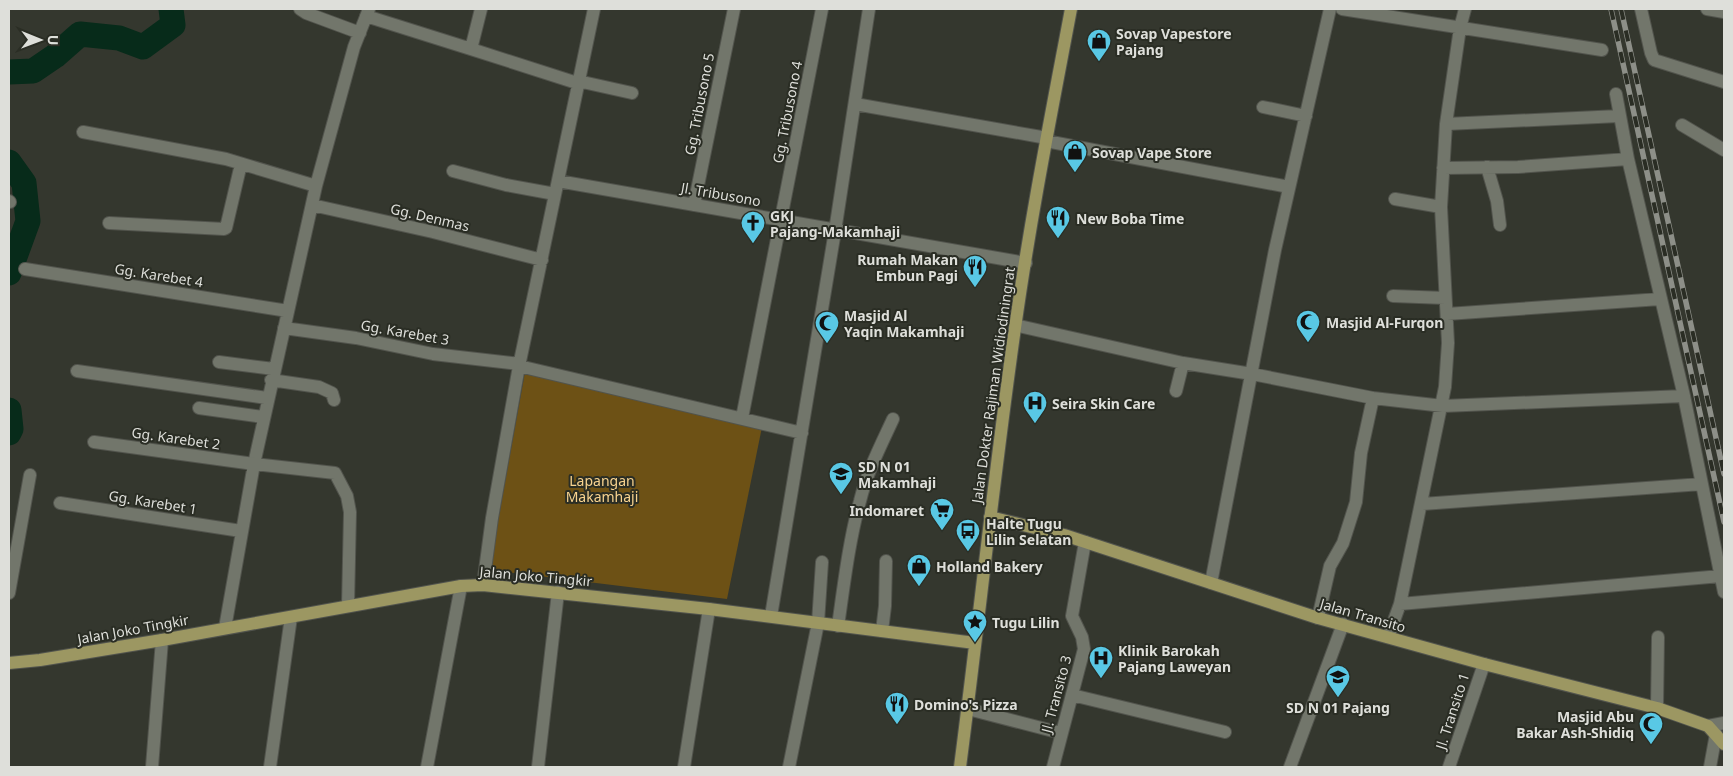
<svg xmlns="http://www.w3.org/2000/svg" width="1733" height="776" font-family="'Noto Sans',sans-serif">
<rect width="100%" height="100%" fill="#34372e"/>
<path fill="#6d5115" d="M 525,372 L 762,427 L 727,599 L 489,570 Z"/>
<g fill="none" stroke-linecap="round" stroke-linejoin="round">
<path stroke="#072b1a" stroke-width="25" d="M 9,72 L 33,71 L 55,56 L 80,34 L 119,38 L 143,47 L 173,25 L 171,9
M 9,162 L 24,183 L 28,221 L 9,273
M 9,410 L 11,429 L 9,433"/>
<defs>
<path id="minor" d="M 300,9 L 306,13 L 360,33
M 1342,9 L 1602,50
M 1641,9 L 1651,53 L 1654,60 L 1724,82
M 1707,9 L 1724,12
M 366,16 L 471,49 L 481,9
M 471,49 L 577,83
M 578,81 L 632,93
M 1616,94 L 1628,159
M 855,104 L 1047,138
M 1263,107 L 1306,116
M 1446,124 L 1619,116
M 1682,125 L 1724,150
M 83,132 L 226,159 L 316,186
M 1046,141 L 1289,187
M 1487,167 L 1497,201 L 1500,225
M 1443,168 L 1518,167 L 1628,159 L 1684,396 L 1724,592
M 453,171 L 506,185 L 555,194
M 558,181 L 1026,263
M 1395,199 L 1441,207
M 9,201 L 10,202
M 312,205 L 433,232 L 542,260
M 694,205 L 734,9
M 109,223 L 224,229 L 226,228 L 241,164
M 25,269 L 288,311
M 1393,296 L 1445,298
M 1447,314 L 1660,299
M 1015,325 L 1183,363 L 1252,374 L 1373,398 L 1443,406 L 1684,396
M 284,328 L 356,338 L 433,354 L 520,364
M 219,362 L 274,369
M 519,366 L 802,433
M 77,371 L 267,398
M 271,380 L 319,387 L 332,393 L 334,400
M 1176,391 L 1183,363
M 199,408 L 263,417
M 742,418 L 822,9
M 94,442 L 254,464 L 335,473 L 347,496 L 350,512 L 348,606
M 60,503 L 241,531
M 1422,504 L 1702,484
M 1211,583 L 1275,250 L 1330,9
M 483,585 L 492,518 L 519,366 L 594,9
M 9,593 L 30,475
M 1400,604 L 1721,576
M 771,616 L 835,231 L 869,9
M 1318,618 L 1330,566 L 1343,543 L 1356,502 L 1361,453 L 1373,398
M 838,626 C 844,584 849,541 860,501 C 867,472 881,445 893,419
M 225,628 L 254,464 L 316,186 L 354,47 L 369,9
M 882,631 L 885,606 L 886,561
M 1388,637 L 1400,604 L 1445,387 L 1448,343 L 1441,207 L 1446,124 L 1460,28 L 1465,9
M 1072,695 L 1225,732
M 1657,708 L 1658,637
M 968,709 L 1061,733
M 1708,726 L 1724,723
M 152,767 L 162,640
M 270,767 L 291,617
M 427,767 L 461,586
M 538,767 L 558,592
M 684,767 L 709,609
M 789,767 L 818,623 L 822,562
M 1053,767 L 1084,649 L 1082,637 L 1072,616 L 1085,542
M 1290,767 L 1343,624
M 1449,767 L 1484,664
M 1710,767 L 1716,734"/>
<path id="major" d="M 990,517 L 1064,535 L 1318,618 L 1484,664 L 1657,708 L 1708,726 L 1724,744
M 9,663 L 40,660 L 162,640 L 461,586 L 483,585 L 709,609 L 975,643
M 960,767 C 979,621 994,474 1015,328 C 1030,221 1051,115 1071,9"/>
</defs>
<use href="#minor" stroke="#52544d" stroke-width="14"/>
<use href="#major" stroke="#52544d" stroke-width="14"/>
<use href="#minor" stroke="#72766b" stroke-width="12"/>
<use href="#major" stroke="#9c9762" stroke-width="12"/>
<defs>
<path id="rail" d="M 1611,9 L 1724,522
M 1621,9 L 1724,474"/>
</defs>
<use href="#rail" stroke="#8d8f88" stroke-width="5.5"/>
<use href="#rail" stroke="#2a2d24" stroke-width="4" stroke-dasharray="11" stroke-linecap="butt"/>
</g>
<defs>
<symbol id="shop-pin" viewBox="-11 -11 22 30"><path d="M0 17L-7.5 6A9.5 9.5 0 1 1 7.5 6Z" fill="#59c8e5" stroke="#2a2d24"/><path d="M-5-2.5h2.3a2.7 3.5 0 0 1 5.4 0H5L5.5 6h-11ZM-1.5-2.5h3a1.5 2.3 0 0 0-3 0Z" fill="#111"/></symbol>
<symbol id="restaurant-pin" viewBox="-11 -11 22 30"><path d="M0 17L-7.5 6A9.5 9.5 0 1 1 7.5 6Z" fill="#59c8e5" stroke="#2a2d24"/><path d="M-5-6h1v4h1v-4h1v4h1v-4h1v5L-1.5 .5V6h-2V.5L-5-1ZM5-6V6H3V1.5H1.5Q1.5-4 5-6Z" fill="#111"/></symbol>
<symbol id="church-pin" viewBox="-11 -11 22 30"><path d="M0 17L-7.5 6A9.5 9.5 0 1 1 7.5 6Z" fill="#59c8e5" stroke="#2a2d24"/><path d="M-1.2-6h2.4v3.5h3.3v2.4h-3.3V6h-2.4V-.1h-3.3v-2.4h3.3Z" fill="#111"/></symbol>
<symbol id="mosque-pin" viewBox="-11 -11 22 30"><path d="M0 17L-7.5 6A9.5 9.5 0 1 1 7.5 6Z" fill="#59c8e5" stroke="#2a2d24"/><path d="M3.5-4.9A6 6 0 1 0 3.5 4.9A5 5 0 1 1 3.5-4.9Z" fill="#111"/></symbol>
<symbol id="hospital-pin" viewBox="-11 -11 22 30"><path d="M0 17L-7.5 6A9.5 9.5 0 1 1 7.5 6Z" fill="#59c8e5" stroke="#2a2d24"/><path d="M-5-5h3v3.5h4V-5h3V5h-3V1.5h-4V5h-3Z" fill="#111"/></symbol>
<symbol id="school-pin" viewBox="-11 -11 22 30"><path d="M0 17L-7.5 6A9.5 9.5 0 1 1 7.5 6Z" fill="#59c8e5" stroke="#2a2d24"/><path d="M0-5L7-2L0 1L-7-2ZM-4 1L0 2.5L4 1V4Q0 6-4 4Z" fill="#111"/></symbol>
<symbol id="supermarket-pin" viewBox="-11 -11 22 30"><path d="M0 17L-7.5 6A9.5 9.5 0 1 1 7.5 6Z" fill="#59c8e5" stroke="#2a2d24"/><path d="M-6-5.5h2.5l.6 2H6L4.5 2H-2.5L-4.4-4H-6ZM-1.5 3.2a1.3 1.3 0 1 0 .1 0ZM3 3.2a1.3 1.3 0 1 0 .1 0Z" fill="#111"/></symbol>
<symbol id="bus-pin" viewBox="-11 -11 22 30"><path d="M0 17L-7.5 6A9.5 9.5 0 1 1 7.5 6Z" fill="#59c8e5" stroke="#2a2d24"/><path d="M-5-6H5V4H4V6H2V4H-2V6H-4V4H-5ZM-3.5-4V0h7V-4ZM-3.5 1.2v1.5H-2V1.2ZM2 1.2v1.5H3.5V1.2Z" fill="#111"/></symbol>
<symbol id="sight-pin" viewBox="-11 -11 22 30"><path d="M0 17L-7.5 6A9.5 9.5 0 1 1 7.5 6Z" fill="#59c8e5" stroke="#2a2d24"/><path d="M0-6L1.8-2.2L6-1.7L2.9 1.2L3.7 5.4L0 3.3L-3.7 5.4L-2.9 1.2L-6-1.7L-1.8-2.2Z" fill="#111"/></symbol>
</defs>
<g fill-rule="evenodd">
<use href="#shop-pin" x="1085" y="27" width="28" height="38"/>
<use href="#shop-pin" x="1061" y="138" width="28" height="38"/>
<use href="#restaurant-pin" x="1044" y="204" width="28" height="38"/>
<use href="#church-pin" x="739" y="209" width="28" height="38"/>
<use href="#restaurant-pin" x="961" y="253" width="28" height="38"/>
<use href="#mosque-pin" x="1294" y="308" width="28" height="38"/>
<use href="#mosque-pin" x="813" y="309" width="28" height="38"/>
<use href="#hospital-pin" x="1021" y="389" width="28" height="38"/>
<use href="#school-pin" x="827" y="460" width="28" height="38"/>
<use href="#supermarket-pin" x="928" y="496" width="28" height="38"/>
<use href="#bus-pin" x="954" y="517" width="28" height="38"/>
<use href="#shop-pin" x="905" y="552" width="28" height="38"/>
<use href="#sight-pin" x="961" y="608" width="28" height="38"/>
<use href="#hospital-pin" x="1087" y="644" width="28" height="38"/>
<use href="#school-pin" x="1324" y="663" width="28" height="38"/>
<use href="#restaurant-pin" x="883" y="690" width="28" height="38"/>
<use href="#mosque-pin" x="1637" y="710" width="28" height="38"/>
</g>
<g text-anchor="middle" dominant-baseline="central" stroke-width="4" stroke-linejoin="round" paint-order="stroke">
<g font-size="14" font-weight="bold" fill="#dedfda" stroke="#2a2d24" text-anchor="start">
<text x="1116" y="33">Sovap Vapestore<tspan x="1116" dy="16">Pajang</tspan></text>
<text x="1092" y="152">Sovap Vape Store</text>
<text x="770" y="215">GKJ<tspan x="770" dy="16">Pajang-Makamhaji</tspan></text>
<text x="1076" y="218">New Boba Time</text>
<text x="958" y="259" text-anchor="end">Rumah Makan<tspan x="958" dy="16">Embun Pagi</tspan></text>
<text x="844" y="315">Masjid Al<tspan x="844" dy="16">Yaqin Makamhaji</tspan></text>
<text x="1326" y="322">Masjid Al-Furqon</text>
<text x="1052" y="403">Seira Skin Care</text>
<text x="858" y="466">SD N 01<tspan x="858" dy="16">Makamhaji</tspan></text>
<text x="924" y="510" text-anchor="end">Indomaret</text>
<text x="986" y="523">Halte Tugu<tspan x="986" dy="16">Lilin Selatan</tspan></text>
<text x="936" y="566">Holland Bakery</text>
<text x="992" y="622">Tugu Lilin</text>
<text x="1118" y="650">Klinik Barokah<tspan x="1118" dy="16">Pajang Laweyan</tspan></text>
<text x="914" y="704">Domino's Pizza</text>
<text x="1338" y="707" text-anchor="middle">SD N 01 Pajang</text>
<text x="1634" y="716" text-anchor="end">Masjid Abu<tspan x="1634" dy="16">Bakar Ash-Shidiq</tspan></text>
</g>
<g font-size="14" fill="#dedfda" stroke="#2a2d24">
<text transform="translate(699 104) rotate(-79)">Gg. Tribusono 5</text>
<text transform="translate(787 112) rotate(-79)">Gg. Tribusono 4</text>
<text transform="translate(721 194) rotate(10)">Jl. Tribusono</text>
<text transform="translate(430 217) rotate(13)">Gg. Denmas</text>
<text transform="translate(159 275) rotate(9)">Gg. Karebet 4</text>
<text transform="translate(405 332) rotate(10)">Gg. Karebet 3</text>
<text transform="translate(993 385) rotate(-82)">Jalan Dokter Rajiman Widiodiningrat</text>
<text transform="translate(176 438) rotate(8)">Gg. Karebet 2</text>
<text transform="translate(153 502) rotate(9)">Gg. Karebet 1</text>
<text transform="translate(536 576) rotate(5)">Jalan Joko Tingkir</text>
<text transform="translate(1363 615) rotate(16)">Jalan Transito</text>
<text transform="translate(133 629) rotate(-10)">Jalan Joko Tingkir</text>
<text transform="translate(1056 694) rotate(-75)">Jl. Transito 3</text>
<text transform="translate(1452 711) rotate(-72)">Jl. Transito 1</text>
</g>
<g font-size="14" fill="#f8d38f" stroke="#2a2d24">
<text x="602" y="480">Lapangan<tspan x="602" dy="16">Makamhaji</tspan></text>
</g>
</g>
<rect width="1733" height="776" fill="none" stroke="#dedfda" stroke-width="20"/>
<g transform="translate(40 40) rotate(91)" stroke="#2a2d24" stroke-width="4" paint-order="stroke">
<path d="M0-4L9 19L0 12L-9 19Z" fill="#dedfda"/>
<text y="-8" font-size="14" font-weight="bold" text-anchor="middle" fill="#dedfda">U</text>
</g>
</svg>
